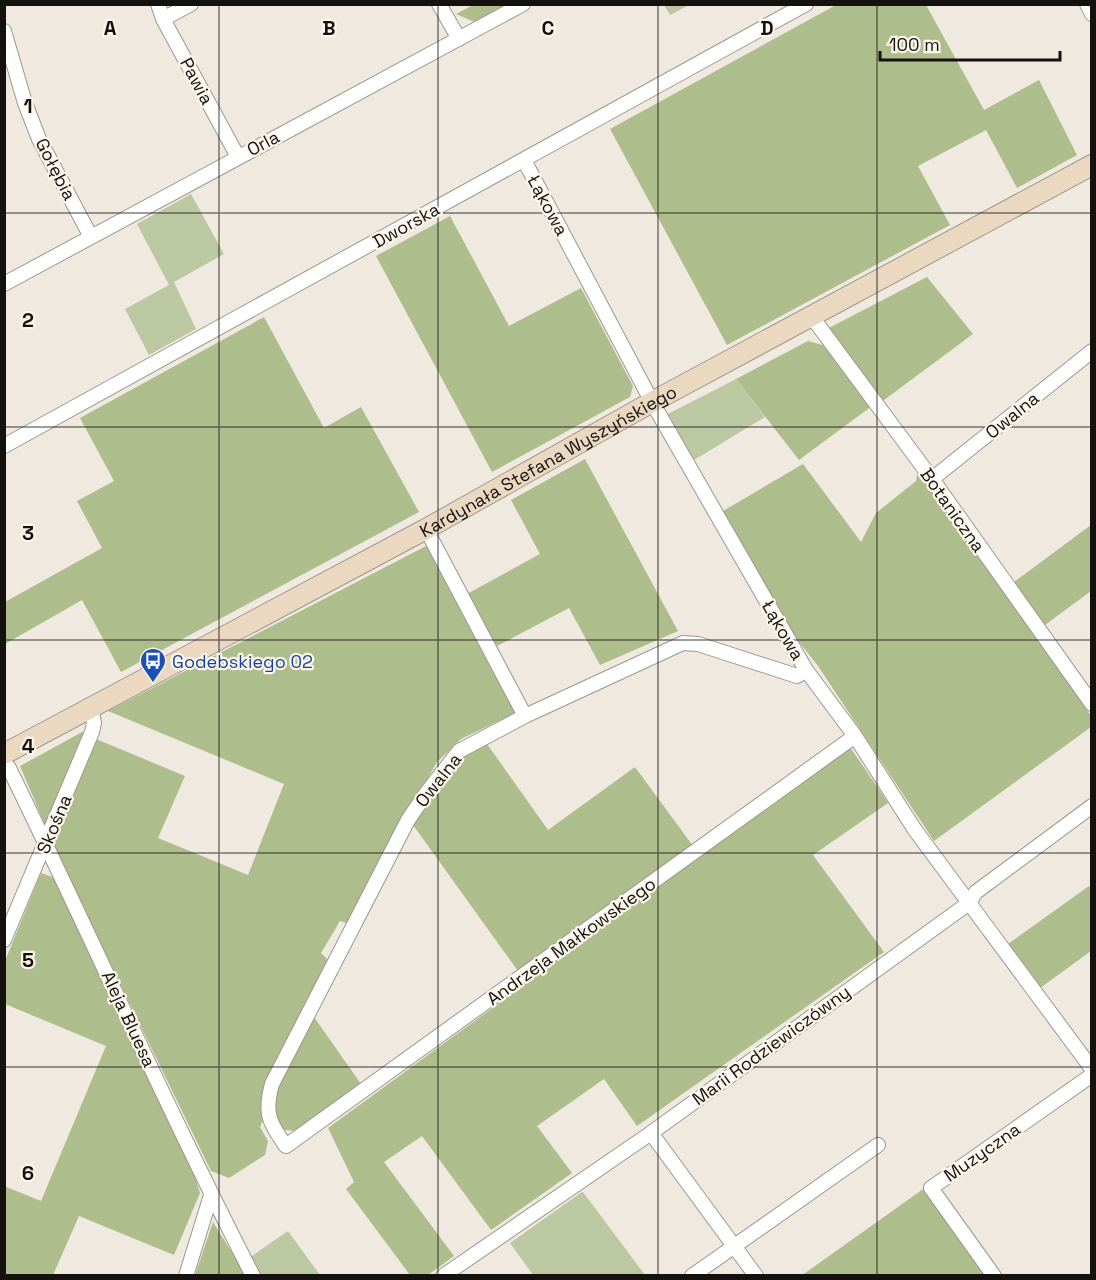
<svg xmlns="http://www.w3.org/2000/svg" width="1096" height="1280" font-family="'Space Grotesk',sans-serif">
<rect width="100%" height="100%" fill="#f0e9df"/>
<path fill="#bcc8a2" d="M 664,5 L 689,5 L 670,15 Z
M 191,194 L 224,254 L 174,282 L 196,329 L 149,355 L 125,309 L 169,285 L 137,224 Z
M 736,379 L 765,417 L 694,460 L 668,414 Z
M 582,1192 L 583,1192 L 645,1275 L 533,1275 L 510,1243 Z
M 288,1231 L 320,1275 L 258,1275 L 249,1258 Z"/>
<path fill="#aebd8c" d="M 473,5 L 512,5 L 477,23 L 456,14 Z
M 836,5 L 926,5 L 984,110 L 1039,80 L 1077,155 L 1017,188 L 986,130 L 918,166 L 950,225 L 727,345 L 610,129 Z
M 450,216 L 509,326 L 581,288 L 633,386 L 630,397 L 492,472 L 376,256 Z
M 927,277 L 973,334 L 880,403 L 825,330 Z
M 264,317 L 324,428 L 361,407 L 419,512 L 121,672 L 82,600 L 5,644 L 5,602 L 102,548 L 77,501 L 114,481 L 80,418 Z
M 808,341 L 826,346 L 872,406 L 799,460 L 736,379 Z
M 585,459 L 678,631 L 600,665 L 569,608 L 497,646 L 467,594 L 540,554 L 511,500 Z
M 803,464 L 861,542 L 876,513 L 916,481 L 918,468 L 1091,716 L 1091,727 L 934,841 L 818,666 L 789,629 L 723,511 Z
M 1091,525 L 1091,591 L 1045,625 L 1014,582 Z
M 428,545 L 517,712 L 461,739 L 437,762 L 403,822 L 350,924 L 340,921 L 321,953 L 328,960 L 289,1042 L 264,1088 L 265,1116 L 260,1127 L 268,1141 L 265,1155 L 229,1178 L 211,1171 L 53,845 L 96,739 L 185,776 L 158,838 L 248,875 L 284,784 L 108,711 Z
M 84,731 L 45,825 L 20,766 Z
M 487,744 L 548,830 L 635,767 L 693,846 L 518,971 L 413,825 L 444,777 L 468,753 Z
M 850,747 L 888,803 L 813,855 L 884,952 L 637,1126 L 604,1079 L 537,1126 L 572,1173 L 491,1230 L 422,1136 L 384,1162 L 454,1256 L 428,1275 L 410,1275 L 346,1189 L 354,1182 L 328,1128 Z
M 41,873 L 55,878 L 194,1173 L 200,1193 L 174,1255 L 79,1216 L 53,1275 L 5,1276 L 4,1186 L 41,1201 L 106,1046 L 5,1004 L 5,961 Z
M 1089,886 L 1091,889 L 1091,951 L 1040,988 L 1008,944 Z
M 314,1017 L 361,1084 L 296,1131 L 284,1130 L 267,1102 Z
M 926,1187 L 989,1276 L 801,1276 Z
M 213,1222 L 246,1275 L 195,1275 Z"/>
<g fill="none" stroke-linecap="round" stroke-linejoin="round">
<defs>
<path id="minor" d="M 158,4 L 163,19 L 238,157
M 439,4 L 459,39
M 1087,4 L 1092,14
M 163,19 L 191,4
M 4,31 L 25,103 L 39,139 L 91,237
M 524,160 L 652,402 L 806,670 L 855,736 L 915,830 L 1092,1069
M 4,284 L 523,4
M 812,317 L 932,479 L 1092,704
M 4,446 L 806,4
M 932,479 L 1092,351
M 426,529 L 525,716
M 806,670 L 797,676 L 698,644 L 683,643 L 525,716 L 459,751 L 427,792 L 408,820 L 272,1084 C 264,1113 269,1123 286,1146 L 855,736
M 4,763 L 9,768 C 91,936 167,1109 253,1276
M 4,940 L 92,732 L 94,723 L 91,707
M 651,1133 L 756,1276
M 186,1276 L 211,1195
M 443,1276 L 651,1133 L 969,903 L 976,892 L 1092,806
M 692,1276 L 878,1145
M 994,1276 L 931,1188 L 1092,1075"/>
<g id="secondary">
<path id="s1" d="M 4,754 L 426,529 L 652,402 L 1092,165"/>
</g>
</defs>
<use href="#minor" stroke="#9d978e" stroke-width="16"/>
<use href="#secondary" stroke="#9d978e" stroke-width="22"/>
<use href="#minor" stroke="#fff" stroke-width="14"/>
<use href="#secondary" stroke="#ead9c0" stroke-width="20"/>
</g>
<path fill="none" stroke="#14110e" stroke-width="1.5" stroke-opacity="0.55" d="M 219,4 L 219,1276M 438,4 L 438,1276M 658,4 L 658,1276M 877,4 L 877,1276M 4,213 L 1092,213M 4,427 L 1092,427M 4,640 L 1092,640M 4,853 L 1092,853M 4,1067 L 1092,1067"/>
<defs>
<symbol id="bus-pin" viewBox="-11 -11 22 30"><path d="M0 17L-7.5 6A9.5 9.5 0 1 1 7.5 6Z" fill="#1a4fb4" stroke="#fdf6ec"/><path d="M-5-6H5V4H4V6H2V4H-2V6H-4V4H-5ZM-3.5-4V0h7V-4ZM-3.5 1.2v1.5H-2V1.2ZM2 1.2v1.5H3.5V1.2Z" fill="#fff"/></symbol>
</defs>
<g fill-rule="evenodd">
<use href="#bus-pin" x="138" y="646" width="30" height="40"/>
</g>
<g text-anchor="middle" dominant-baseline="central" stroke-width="4.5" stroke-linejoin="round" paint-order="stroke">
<g font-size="18" fill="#14110e" stroke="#fdf6ec">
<text transform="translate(197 81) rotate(62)">Pawia</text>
<text transform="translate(263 143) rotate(-28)">Orla</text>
<text transform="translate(56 169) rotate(63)">Gołębia</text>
<text transform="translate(548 205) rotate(62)">Łąkowa</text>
<text transform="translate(406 225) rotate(-29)">Dworska</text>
<text transform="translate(1012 415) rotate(-39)">Owalna</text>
<text stroke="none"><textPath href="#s1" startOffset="618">Kardynała Stefana Wyszyńskiego</textPath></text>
<text transform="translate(953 510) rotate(55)">Botaniczna</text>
<text transform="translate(783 630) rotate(60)">Łąkowa</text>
<text transform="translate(438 780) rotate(-52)">Owalna</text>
<text transform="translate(54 824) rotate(-67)">Skośna</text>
<text transform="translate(571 941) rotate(-36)">Andrzeja Małkowskiego</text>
<text transform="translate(129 1019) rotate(65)">Aleja Bluesa</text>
<text transform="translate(771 1045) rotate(-36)">Marii Rodziewiczówny</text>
<text transform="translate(982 1152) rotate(-35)">Muzyczna</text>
</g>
<g font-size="18" fill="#164399" stroke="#fdf6ec" text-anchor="start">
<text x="172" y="661">Godebskiego 02</text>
</g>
</g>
<g font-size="20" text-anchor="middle" font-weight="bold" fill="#14110e" stroke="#fdf6ec" stroke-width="4.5" stroke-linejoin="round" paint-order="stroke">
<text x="110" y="35">A</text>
<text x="329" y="35">B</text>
<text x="548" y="35">C</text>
<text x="767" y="35">D</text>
<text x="28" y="113">1</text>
<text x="28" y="327">2</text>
<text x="28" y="540">3</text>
<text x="28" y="753">4</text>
<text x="28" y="967">5</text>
<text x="28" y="1180">6</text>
</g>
<rect width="1096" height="1280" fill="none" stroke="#14110e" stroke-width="12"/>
<path d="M880 51v9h180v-9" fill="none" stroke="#14110e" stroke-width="3"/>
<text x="889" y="51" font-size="18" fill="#14110e" stroke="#fdf6ec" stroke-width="4.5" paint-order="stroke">100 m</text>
</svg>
